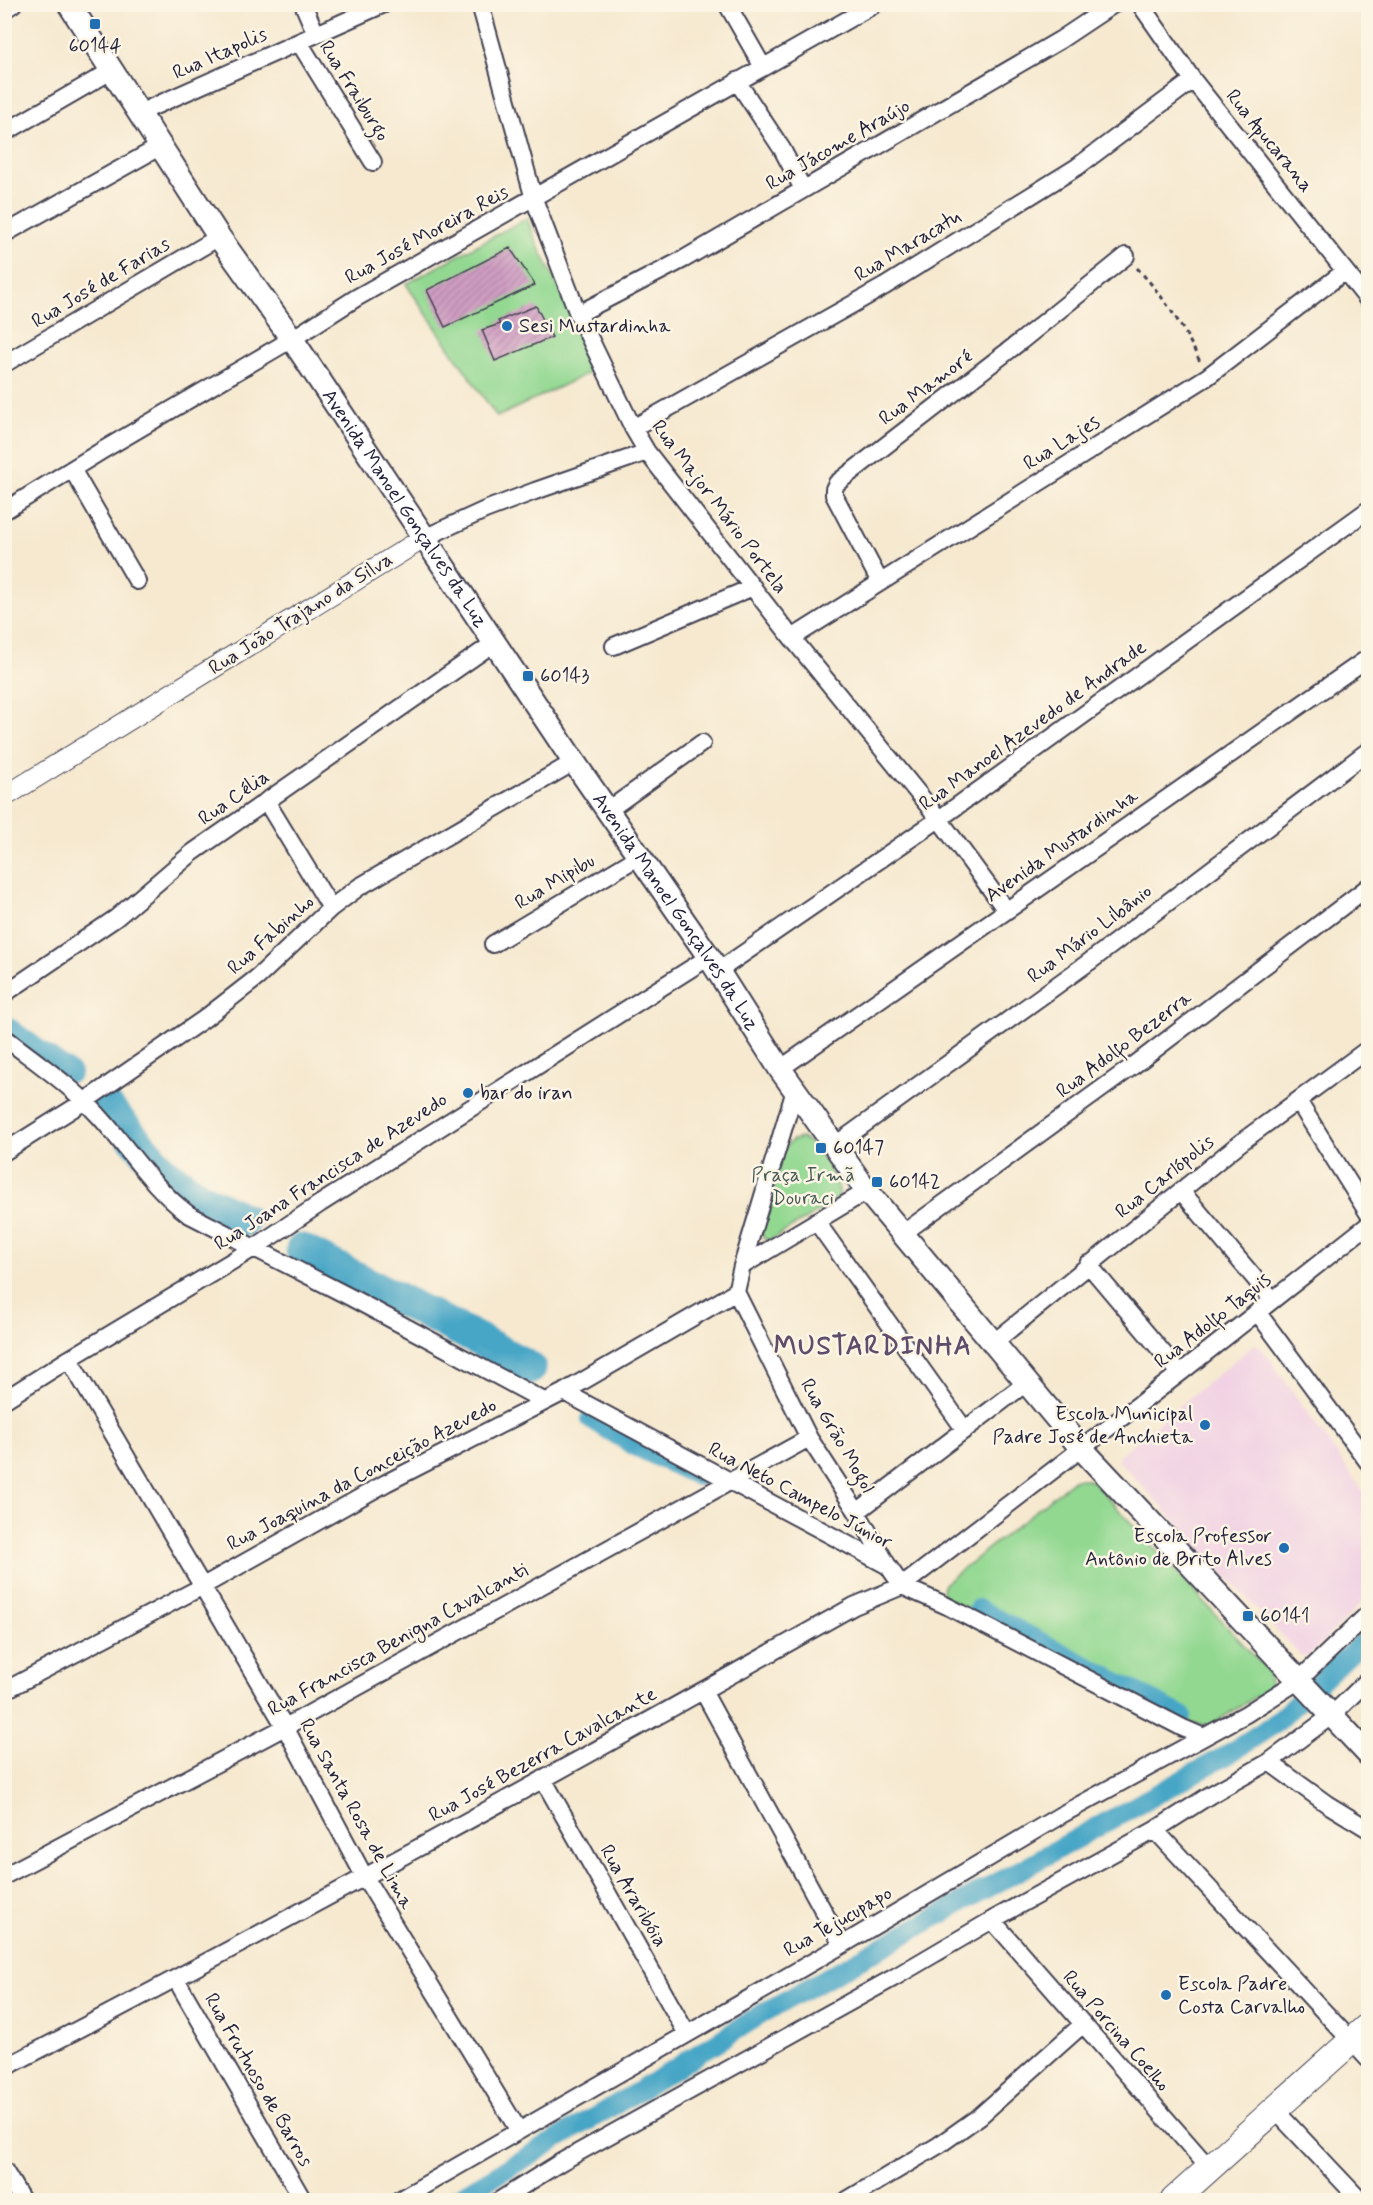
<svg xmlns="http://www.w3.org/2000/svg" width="1373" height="2205" font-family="Mynerve,sans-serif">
<defs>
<pattern id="building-hatch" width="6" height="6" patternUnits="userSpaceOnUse" patternTransform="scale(1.5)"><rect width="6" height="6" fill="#d09ec3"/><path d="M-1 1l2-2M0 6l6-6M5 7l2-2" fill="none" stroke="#a880a0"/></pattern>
</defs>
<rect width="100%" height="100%" fill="#fcf5e5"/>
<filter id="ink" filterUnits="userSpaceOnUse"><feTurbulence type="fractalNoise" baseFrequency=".0167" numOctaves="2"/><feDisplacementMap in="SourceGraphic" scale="12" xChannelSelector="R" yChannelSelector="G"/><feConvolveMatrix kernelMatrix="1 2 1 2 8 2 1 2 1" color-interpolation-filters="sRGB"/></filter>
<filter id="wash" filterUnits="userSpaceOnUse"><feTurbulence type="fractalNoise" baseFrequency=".008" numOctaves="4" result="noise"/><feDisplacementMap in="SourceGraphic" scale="24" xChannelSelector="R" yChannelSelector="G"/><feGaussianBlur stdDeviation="1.35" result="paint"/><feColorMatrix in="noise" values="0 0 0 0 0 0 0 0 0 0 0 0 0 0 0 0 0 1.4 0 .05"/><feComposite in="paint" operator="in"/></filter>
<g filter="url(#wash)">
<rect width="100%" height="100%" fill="#f6e9d0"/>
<path fill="#f1d0e4" d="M 1255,1344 L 1260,1346 L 1368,1498 L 1368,1597 L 1308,1656 L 1300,1655 L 1118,1460 L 1119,1455 Z"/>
<path fill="#92d891" stroke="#5a7d66" stroke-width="1.5" d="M 527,218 L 537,244 L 599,368 L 497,417 L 406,284 Z
M 802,1138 C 815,1144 841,1181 839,1196 L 831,1204 L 769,1241 L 764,1238 L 761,1232 L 785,1147 L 793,1140 Z
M 1075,1479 L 1085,1479 L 1093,1482 L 1268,1671 L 1270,1685 L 1266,1690 L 1211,1725 L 1188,1724 L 941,1595 L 944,1584 Z"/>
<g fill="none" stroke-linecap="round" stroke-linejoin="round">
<path stroke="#46a6c6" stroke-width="20" d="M 4,1024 L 71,1073
M 591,1419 L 633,1445 L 698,1476
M 978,1609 L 1182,1716
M 454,2200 L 647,2086 L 765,2012 L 1225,1756 L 1273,1725 L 1368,1637"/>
<path stroke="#46a6c6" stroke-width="33" d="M 106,1106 L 163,1171 L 201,1198 L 245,1220
M 302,1250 L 483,1342 L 530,1368"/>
</g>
<g id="blocks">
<path fill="url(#building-hatch)" d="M 510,248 L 535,285 L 445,327 L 427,290 Z
M 536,306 L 552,337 L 495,361 L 482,330 L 500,324 L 498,321 Z"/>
</g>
</g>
<g filter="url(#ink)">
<use href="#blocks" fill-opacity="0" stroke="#424051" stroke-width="1.5"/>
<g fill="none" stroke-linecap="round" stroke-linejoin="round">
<defs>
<path id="minor" d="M 303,4 L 316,34
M 480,4 L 534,199 L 578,314 L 633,428 L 647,452 L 792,638 L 939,819 L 1006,910
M 727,4 L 763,67
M 1140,4 L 1193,80 L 1368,300
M 4,10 L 13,4
M 299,42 L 373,162
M 737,81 L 782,149 L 803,189
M 139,113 L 384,4
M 4,133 L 111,71
M 4,234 L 161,146
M 578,314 L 684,259 L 1060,40 L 1114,4
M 4,364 L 219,237
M 633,428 L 885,286 L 1077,167 L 1193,80
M 72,469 L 137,581
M 4,511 L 103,450 L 292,339 L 356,298 L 875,4
M 424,538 L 485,510 L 535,491 L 647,452
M 880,582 L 834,495 L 834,489 L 837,483 L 1021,341 L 1126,256
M 792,638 L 1207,377 L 1345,271
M 614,646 L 753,587
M 266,801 L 331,908
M 607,811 L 702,743
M 493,944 L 638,857
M 718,971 L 939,819 L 1368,510
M 4,994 L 116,918 L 192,853 L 494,643
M 4,1037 C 36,1062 72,1086 99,1116 C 130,1150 151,1186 188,1214 L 350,1297 L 544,1401
M 780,1069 L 1368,658
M 1298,1101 L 1368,1213
M 834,1146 L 1089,962 L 1368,751
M 4,1152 L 85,1101 L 204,1019 L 258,977 L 331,908 L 359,887 L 574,762
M 1182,1192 L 1273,1300
M 816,1221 L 965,1430
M 902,1234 L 1133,1066 L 1368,887
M 1088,1264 L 1180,1373
M 742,1266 L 867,1191
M 736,1292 L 809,1438 L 857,1512 L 888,1566
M 736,1292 L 742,1266 L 795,1090
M 1258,1313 L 1368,1462
M 993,1343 L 1240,1143 L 1368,1049
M 69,1359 L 285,1727 L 364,1876 L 519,2131
M 564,1392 L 888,1566 L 902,1586 L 945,1605 L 1183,1728 L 1204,1737
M 4,1400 L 69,1359 L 254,1248 L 321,1203 L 709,957
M 857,1512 L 1026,1383
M 4,1691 L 203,1586 L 386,1483 L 564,1392 L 736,1292
M 703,1691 L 842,1945
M 1269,1762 L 1327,1804 L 1368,1829
M 543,1779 L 687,2034
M 1155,1830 L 1368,2059
M 4,1876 L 285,1727 L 809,1438
M 992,1920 L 1210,2169
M 176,1979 L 303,2200
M 4,2068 C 291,1920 573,1764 854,1606 L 902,1586 L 1180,1373 L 1368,1225
M 1275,2110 L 1360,2200
M 4,2170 L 22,2200
M 399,2200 L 842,1945 L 1061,1815 L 1246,1714 L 1298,1681 L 1368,1614
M 500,2200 L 561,2162 L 895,1977 L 992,1920 L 1155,1830 L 1210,1795 L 1269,1762 L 1331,1716 L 1368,1680
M 847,2200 L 939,2145 L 980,2116 L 1082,2025"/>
<path id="tertiary" d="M 4,797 L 424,538"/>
<g id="secondary">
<path id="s1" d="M 69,4 L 219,237 L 292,339 L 574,762 L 709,957 L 780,1069 L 867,1191 L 1081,1448 L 1368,1754"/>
</g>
<path id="primary" d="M 1174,2200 L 1368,2026"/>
</defs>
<use href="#minor" stroke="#424051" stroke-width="20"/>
<use href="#tertiary" stroke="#424051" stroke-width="22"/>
<use href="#secondary" stroke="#424051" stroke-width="26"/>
<use href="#primary" stroke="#424051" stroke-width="28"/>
<path stroke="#424051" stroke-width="3" stroke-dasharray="4.5 4.5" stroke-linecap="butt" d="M 1137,268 C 1164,297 1184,327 1200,362"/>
<use href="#minor" stroke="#fff" stroke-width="16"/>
<use href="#tertiary" stroke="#fff" stroke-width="20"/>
<use href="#secondary" stroke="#fff" stroke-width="22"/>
<use href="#primary" stroke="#fff" stroke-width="26"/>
</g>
</g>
<g fill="#1f6fb2" stroke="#fcf5e5" stroke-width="2">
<rect x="89" y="18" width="12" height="12" rx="3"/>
<circle cx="507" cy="326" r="6"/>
<rect x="522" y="670" width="12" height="12" rx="3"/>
<circle cx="468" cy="1093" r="6"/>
<rect x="815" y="1142" width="12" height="12" rx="3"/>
<rect x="871" y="1176" width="12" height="12" rx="3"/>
<circle cx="1205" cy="1425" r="6"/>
<circle cx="1284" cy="1548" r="6"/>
<rect x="1242" y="1610" width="12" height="12" rx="3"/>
<circle cx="1166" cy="1995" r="6"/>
</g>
<g text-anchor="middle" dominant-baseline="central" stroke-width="5" stroke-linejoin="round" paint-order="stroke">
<g font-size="20" fill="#22223b" stroke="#fcf5e5" text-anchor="start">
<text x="95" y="46" text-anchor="middle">60144</text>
<text x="519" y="326">Sesi Mustardinha</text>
<text x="540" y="676">60143</text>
<text x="480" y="1093">bar do iran</text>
<text x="833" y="1148">60147</text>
<text x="889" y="1182">60142</text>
<text x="1193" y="1414" text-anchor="end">Escola Municipal<tspan x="1193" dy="23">Padre José de Anchieta</tspan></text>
<text x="1272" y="1536" text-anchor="end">Escola Professor<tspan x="1272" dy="23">Antônio de Brito Alves</tspan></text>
<text x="1260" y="1616">60141</text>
<text x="1178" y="1984">Escola Padre<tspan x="1178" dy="23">Costa Carvalho</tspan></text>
</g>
<g font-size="20" fill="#22223b" stroke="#fcf5e5">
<text transform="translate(220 54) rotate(-24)">Rua Itapolis</text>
<text transform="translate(354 91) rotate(58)">Rua Fraiburgo</text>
<text transform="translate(1269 141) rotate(51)">Rua Apucarana</text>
<text transform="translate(838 145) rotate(-30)">Rua Jácome Araújo</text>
<text transform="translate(427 235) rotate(-29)">Rua José Moreira Reis</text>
<text transform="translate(908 246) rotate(-31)">Rua Maracatu</text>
<text transform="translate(101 283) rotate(-31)">Rua José de Farias</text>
<text transform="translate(926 388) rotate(-37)">Rua Mamoré</text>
<text transform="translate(1062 443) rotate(-32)">Rua Lajes</text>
<text transform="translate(719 507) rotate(53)">Rua Major Mário Portela</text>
<text stroke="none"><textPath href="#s1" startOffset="606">Avenida Manoel Gonçalves da Luz</textPath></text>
<text transform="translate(301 614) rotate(-32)">Rua João Trajano da Silva</text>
<text transform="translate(1033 726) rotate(-36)">Rua Manoel Azevedo de Andrade</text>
<text transform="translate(234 798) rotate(-35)">Rua Célia</text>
<text transform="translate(1062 846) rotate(-35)">Avenida Mustardinha</text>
<text transform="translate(555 882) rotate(-31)">Rua Mipibu</text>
<text stroke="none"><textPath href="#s1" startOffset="1092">Avenida Manoel Gonçalves da Luz</textPath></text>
<text transform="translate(1090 934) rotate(-37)">Rua Mário Libânio</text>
<text transform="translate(271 935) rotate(-42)">Rua Fabinho</text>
<text transform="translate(1124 1045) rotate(-37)">Rua Adolfo Bezerra</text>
<text transform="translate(331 1172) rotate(-33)">Rua Joana Francisca de Azevedo</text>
<text transform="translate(1165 1177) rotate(-39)">Rua Carlópolis</text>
<text transform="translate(1213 1321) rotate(-38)">Rua Adolfo Taquis</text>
<text transform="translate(837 1436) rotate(60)">Rua Grão Mogol</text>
<text transform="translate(362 1475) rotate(-28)">Rua Joaquina da Conceição Azevedo</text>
<text transform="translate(800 1496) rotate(28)">Rua Neto Campelo Júnior</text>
<text transform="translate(398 1640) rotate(-29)">Rua Francisca Benigna Cavalcanti</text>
<text transform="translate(543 1755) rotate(-29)">Rua José Bezerra Cavalcante</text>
<text transform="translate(356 1814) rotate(61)">Rua Santa Rosa de Lima</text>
<text transform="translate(633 1896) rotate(60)">Rua Araribóia</text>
<text transform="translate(838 1922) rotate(-30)">Rua Tejucupapo</text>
<text transform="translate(1116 2031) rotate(49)">Rua Porcina Coelho</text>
<text transform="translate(258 2080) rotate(60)">Rua Frutuoso de Barros</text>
</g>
<g font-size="20" fill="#445955" stroke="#fcf5e5">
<text x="803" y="1175">Praça Irmã<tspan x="803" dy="23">Douraci</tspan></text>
</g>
<g font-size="26" font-weight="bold" letter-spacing="1.5" fill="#5f4d6b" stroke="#fcf5e5">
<text x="873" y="1347">MUSTARDINHA</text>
</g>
</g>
<rect width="1373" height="2205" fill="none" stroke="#fcf5e5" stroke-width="24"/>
</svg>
